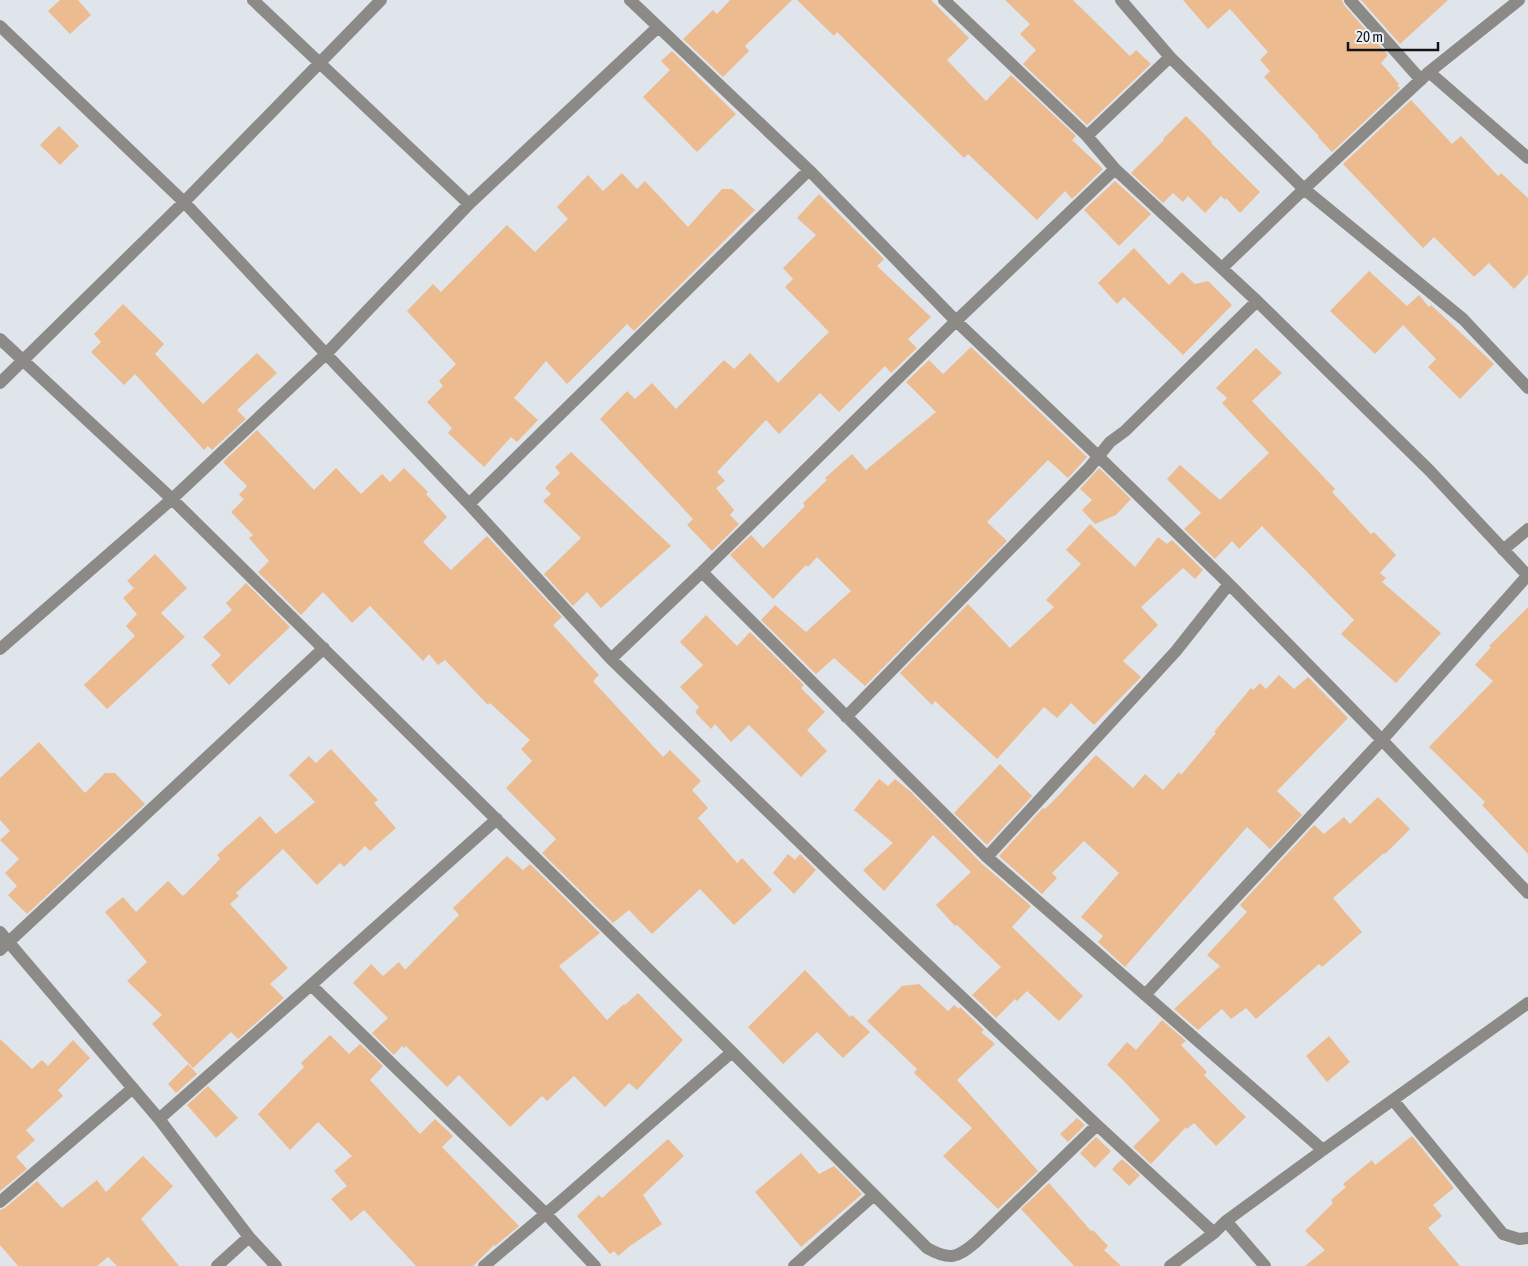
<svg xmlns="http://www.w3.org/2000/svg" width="1528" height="1266" font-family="'Asap Condensed',sans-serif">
<rect width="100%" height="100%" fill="#e0e5eb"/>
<path fill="#ecbb90" d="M 60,0 L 78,0 L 91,15 L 70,34 L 48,11 Z
M 730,0 L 792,0 L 745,46 L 749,51 L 723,77 L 683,39 L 713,10 L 717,14 Z
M 797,0 L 931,0 L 969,38 L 947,60 L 986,101 L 1011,75 L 1076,136 L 1072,140 L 1103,169 L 1072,199 L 1065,191 L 1037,220 L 968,154 L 964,158 L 837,32 L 834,36 Z
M 1005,0 L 1073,0 L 1130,56 L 1136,50 L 1151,64 L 1087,125 L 1023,64 L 1036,50 L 1020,34 L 1030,24 Z
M 1183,0 L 1342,0 L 1344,5 L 1388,55 L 1381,63 L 1399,84 L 1397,85 L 1400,88 L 1332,152 L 1318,137 L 1319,136 L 1264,77 L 1270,71 L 1260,60 L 1268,52 L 1230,9 L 1208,29 Z
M 1361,0 L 1448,0 L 1400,44 Z
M 672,51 L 736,114 L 697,152 L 643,97 L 670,70 L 661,61 Z
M 1411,100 L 1452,144 L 1461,136 L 1498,176 L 1501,173 L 1528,198 L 1528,274 L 1514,289 L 1489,263 L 1474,277 L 1434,237 L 1423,248 L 1343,164 Z
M 1186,116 L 1212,142 L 1211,143 L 1260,192 L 1240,213 L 1226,198 L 1225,200 L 1221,196 L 1205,213 L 1188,196 L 1183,202 L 1173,193 L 1163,203 L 1131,173 L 1164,140 L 1163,139 Z
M 59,126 L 79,146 L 60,165 L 40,145 Z
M 622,173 L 637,189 L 645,181 L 688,227 L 722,189 L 732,189 L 755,210 L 634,331 L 627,324 L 567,384 L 546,361 L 514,398 L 538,420 L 517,442 L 511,437 L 484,467 L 448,433 L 452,428 L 427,402 L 443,386 L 439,381 L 456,364 L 407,311 L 433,284 L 441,292 L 507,225 L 535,252 L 568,219 L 557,207 L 588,175 L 603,191 Z
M 1115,181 L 1151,214 L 1119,246 L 1084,210 Z
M 819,194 L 884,259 L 877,266 L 931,317 L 908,339 L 917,348 L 891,373 L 885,366 L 839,412 L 820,393 L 779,434 L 766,420 L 717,472 L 725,481 L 716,488 L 734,510 L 730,515 L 739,524 L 712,551 L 687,525 L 693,519 L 600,419 L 627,391 L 635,399 L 652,383 L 676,409 L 724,360 L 734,369 L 750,353 L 778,383 L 829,332 L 785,287 L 793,279 L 783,268 L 816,235 L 797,218 Z
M 1134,248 L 1169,285 L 1182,272 L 1195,284 L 1208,281 L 1232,305 L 1183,355 L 1124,297 L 1117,304 L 1098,283 Z
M 1369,271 L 1407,306 L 1419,295 L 1429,307 L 1431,305 L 1494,364 L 1460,399 L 1428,367 L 1436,359 L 1403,325 L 1375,354 L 1330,311 Z
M 123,304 L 164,344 L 155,354 L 203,404 L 257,353 L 277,373 L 237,410 L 246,419 L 212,450 L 208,446 L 204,450 L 135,374 L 124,385 L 91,352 L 101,342 L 94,334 Z
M 971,347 L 1087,457 L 1068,478 L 1048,460 L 987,522 L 1007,541 L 865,686 L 834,658 L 816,674 L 761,620 L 775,605 L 806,632 L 851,591 L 817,557 L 808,567 L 806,565 L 773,599 L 730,555 L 751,535 L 763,548 L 805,506 L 803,503 L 827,480 L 825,478 L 852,454 L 866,470 L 936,412 L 906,382 L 929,360 L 943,374 Z
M 1256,348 L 1282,373 L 1252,401 L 1335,489 L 1332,492 L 1371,534 L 1374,532 L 1396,555 L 1380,573 L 1386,578 L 1382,582 L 1441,633 L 1396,683 L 1341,634 L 1354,620 L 1262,526 L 1239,549 L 1232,541 L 1215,559 L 1184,529 L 1201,513 L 1167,479 L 1180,465 L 1220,500 L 1269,453 L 1222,403 L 1227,398 L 1216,388 Z
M 257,430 L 314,490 L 336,468 L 361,494 L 382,474 L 390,482 L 404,468 L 428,492 L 426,494 L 447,517 L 423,542 L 451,570 L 487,536 L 562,617 L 553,625 L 599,675 L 593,681 L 663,757 L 670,750 L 701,781 L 692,790 L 708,808 L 698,818 L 737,863 L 742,858 L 772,890 L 734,925 L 700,889 L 652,934 L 629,910 L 613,923 L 542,853 L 556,839 L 506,788 L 532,761 L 521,749 L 530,740 L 490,703 L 488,705 L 445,660 L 438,665 L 429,654 L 423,661 L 370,606 L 352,623 L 323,592 L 301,615 L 258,572 L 269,561 L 249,538 L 253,535 L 231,512 L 244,499 L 239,495 L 247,486 L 223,462 Z
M 571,452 L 671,546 L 601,608 L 587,592 L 573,606 L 544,574 L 581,538 L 543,501 L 551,494 L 545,488 L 560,473 L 555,467 Z
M 1099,468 L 1131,499 L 1116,515 L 1095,524 L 1082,510 L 1092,500 L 1080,489 Z
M 1090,524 L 1135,567 L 1158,537 L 1167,544 L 1172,540 L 1203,570 L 1195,579 L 1183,568 L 1141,607 L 1158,625 L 1123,661 L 1141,677 L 1094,725 L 1071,703 L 1057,718 L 1044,707 L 997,759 L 935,701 L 932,705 L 900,673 L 968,604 L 1010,648 L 1054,607 L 1046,600 L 1081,564 L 1066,550 Z
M 155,554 L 187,588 L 161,613 L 185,637 L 107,709 L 84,685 L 135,636 L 126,626 L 137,614 L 123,598 L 134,588 L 127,581 Z
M 246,583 L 290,627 L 229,685 L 211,665 L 221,655 L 203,637 L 232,610 L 226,603 Z
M 1528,607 L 1528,854 L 1482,805 L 1485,802 L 1429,747 L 1493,681 L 1475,665 L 1491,647 L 1489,646 Z
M 706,615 L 737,646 L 750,632 L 804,685 L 801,688 L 825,712 L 807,730 L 827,751 L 801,777 L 749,725 L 731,742 L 715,724 L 711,729 L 695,712 L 699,707 L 680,687 L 703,665 L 680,642 Z
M 1279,675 L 1294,689 L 1308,677 L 1348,718 L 1277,791 L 1302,815 L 1270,849 L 1247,827 L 1125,967 L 1098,942 L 1103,936 L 1081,917 L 1119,873 L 1084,841 L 1052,873 L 1057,878 L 1042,894 L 999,856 L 1043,808 L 1045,809 L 1060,794 L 1096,755 L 1133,788 L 1145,774 L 1163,790 L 1179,772 L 1181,775 L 1216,733 L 1214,732 L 1251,688 L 1253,690 L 1260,683 L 1266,689 Z
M 39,742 L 85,793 L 105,773 L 115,773 L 145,804 L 27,914 L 8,895 L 17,886 L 5,873 L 19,859 L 0,840 L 10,831 L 0,820 L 0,778 Z
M 331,749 L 378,800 L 374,803 L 396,828 L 370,851 L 365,846 L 344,867 L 340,863 L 317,885 L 283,849 L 236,893 L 239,896 L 230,904 L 288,968 L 270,984 L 284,998 L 238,1039 L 231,1032 L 193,1068 L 152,1024 L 162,1015 L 127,981 L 147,962 L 105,912 L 123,897 L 136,912 L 168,881 L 183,896 L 220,859 L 217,855 L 260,816 L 276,834 L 315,802 L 289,775 L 309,756 L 316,763 Z
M 1000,764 L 1032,796 L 987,845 L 954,813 Z
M 879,779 L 888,786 L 895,779 L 911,792 L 981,863 L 1031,906 L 1012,927 L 1083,996 L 1059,1021 L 1027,991 L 1017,1001 L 1015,999 L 996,1018 L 972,995 L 1001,967 L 957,925 L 955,926 L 936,905 L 971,872 L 933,835 L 884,891 L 863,870 L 893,843 L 854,810 Z
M 1378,797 L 1410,829 L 1385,854 L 1384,853 L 1333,898 L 1362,932 L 1322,967 L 1319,964 L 1256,1019 L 1246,1008 L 1231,1019 L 1222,1009 L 1198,1030 L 1174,1009 L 1220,966 L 1207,955 L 1247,912 L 1240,905 L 1314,825 L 1324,834 L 1344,817 L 1350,824 Z
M 788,854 L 795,860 L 800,854 L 816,870 L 794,894 L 773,873 Z
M 507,856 L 523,870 L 530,864 L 600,933 L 559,966 L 607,1020 L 624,1004 L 625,1005 L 638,993 L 683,1040 L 637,1090 L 629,1083 L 605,1107 L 574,1076 L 547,1101 L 542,1096 L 510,1127 L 459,1075 L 447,1087 L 406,1046 L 404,1048 L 402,1046 L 394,1055 L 372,1033 L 388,1018 L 353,983 L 371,964 L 383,976 L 399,962 L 405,970 L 459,915 L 453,908 Z
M 805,970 L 850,1017 L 852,1015 L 870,1032 L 843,1058 L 817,1032 L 783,1064 L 748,1027 Z
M 919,984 L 948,1011 L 954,1005 L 959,1009 L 960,1007 L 984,1030 L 981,1032 L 995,1044 L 957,1080 L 1038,1171 L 998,1209 L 943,1156 L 972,1128 L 914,1073 L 917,1069 L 867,1021 L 902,986 Z
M 1162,1020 L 1186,1041 L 1181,1045 L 1207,1072 L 1204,1075 L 1246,1117 L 1216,1146 L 1194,1123 L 1187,1129 L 1186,1127 L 1151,1164 L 1133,1147 L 1160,1120 L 1122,1079 L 1107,1065 L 1127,1042 L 1136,1050 Z
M 330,1035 L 349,1054 L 360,1044 L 383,1066 L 370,1080 L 420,1134 L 435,1119 L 453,1136 L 442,1147 L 519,1226 L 495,1246 L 494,1245 L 473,1266 L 416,1266 L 364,1210 L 351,1221 L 331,1199 L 347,1186 L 334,1171 L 352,1156 L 318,1122 L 290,1150 L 258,1114 L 304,1067 L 301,1063 Z
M 1329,1036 L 1350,1062 L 1327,1082 L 1306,1056 Z
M 0,1039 L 32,1069 L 42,1060 L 48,1066 L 73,1040 L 90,1058 L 58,1090 L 63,1096 L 26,1130 L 35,1140 L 16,1157 L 27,1169 L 0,1191 Z
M 188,1064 L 197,1074 L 176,1093 L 168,1084 Z
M 208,1086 L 238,1118 L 216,1138 L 187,1105 Z
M 1077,1118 L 1085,1125 L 1068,1142 L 1060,1134 Z
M 1412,1136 L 1454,1188 L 1433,1205 L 1442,1216 L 1428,1228 L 1460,1266 L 1305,1266 L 1325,1250 L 1305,1231 L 1333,1203 L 1331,1200 L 1346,1187 L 1343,1184 L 1372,1160 L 1375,1165 Z
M 1096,1137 L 1111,1151 L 1095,1168 L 1080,1153 Z
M 668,1139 L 684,1156 L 643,1195 L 662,1224 L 630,1246 L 618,1256 L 614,1251 L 610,1254 L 577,1216 L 599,1195 L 602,1198 Z
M 801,1153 L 819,1174 L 834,1166 L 862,1194 L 801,1247 L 755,1192 Z
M 143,1156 L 173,1186 L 141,1219 L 179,1266 L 117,1266 L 108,1257 L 97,1266 L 18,1266 L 0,1245 L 0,1210 L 5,1208 L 37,1181 L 62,1208 L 97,1180 L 106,1192 Z
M 1122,1159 L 1140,1175 L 1129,1186 L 1112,1169 Z
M 1049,1183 L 1091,1231 L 1093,1230 L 1108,1246 L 1104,1250 L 1121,1266 L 1074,1266 L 1021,1209 Z"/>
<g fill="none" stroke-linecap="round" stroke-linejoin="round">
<path stroke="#8b8a87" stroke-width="12" d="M 253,0 L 469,204
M 630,0 L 809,170 L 956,321 L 1098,456 L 1229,584 L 1382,740 L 1528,893
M 944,0 L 1087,136 L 1115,169 L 1257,301 L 1430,471 L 1528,576
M 1121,0 L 1170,57 L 1304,189 L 1463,319 L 1528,388
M 1350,0 L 1421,80
M 0,26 L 184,202 L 326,354 L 469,504 L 611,659 L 855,896 L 1097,1125 L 1214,1233
M 1429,72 L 1528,158
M 1087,136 L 1170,57
M 1222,268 L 1304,189 L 1429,72 L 1519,0
M 0,339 L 172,499 L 732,1052 L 927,1248 C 950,1261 957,1258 976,1242 L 1097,1125
M 0,383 L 184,202 L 381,0
M 469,504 L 809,170
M 1503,550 L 1528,529
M 702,572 L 987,857 L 1323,1150
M 0,649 L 172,499 L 326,354 L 469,204 L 658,27
M 611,659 L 702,572 L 956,321 L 1115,169
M 846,717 L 1089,468 L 1110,442 L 1125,431 L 1257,301
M 987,857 L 1176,651 L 1229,584
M 0,932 L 159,1119 L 249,1237 L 276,1266
M 0,950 L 324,648
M 311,985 L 546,1214 L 595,1266
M 1145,995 L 1382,740 L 1528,575
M 1393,1100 L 1503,1234 L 1519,1239 L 1528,1238
M 159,1119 L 311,985 L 497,819
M 0,1202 L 133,1088
M 1226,1221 L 1265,1266
M 217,1266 L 249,1237
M 484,1266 L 562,1200 L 732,1052
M 794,1266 L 874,1195
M 1170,1266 L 1214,1233 L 1226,1221 L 1323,1150 L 1528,1003"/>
</g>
<path d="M1348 42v8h90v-8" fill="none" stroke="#121416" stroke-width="2.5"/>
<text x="1356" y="42" font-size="15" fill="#121416" stroke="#edf2f9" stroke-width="4" paint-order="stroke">20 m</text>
</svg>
